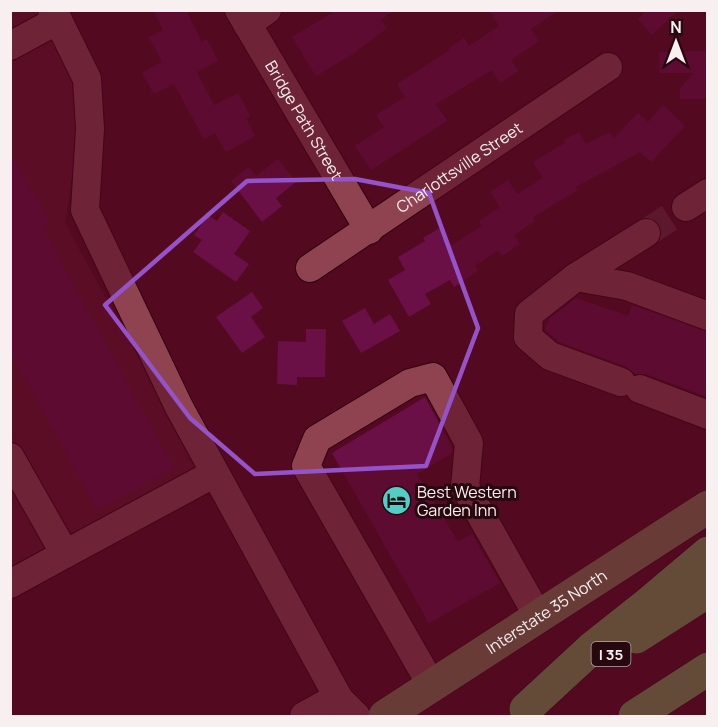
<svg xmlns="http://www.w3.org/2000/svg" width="718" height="727" font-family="Manrope,sans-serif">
<rect width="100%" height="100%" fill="#530a20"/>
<path fill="#63122a" d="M 11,11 L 45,11 L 87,79 L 65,223 L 200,470 L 11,567 Z"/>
<path fill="#6b0f47" d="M 153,10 L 186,10 L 202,42 L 207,39 L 218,61 L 197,72 L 214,105 L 238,93 L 250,116 L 246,118 L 255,136 L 226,152 L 215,133 L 204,139 L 174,84 L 154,94 L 142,73 L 162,62 L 149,37 L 163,30 Z
M 337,10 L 394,10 L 381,20 L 387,28 L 351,55 L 316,76 L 292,37 Z
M 489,10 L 559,10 L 531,29 L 539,41 L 511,60 L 518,71 L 500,83 L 492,70 L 436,104 L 447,121 L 371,170 L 355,146 L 384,127 L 376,115 L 405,97 L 397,84 L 450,50 L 449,48 L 464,38 L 469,46 L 499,26 Z
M 647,10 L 679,10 L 652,35 L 638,19 Z
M 708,51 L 708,99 L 680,99 L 680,88 L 694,73 L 660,73 L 659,52 Z
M 663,105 L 685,126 L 651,162 L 640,152 L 576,187 L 578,190 L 533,217 L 535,221 L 514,235 L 520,244 L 502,256 L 498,250 L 475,266 L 478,271 L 454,287 L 450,280 L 425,294 L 431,304 L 409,317 L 388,280 L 405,270 L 398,257 L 425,241 L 423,238 L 441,227 L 452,245 L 482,226 L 479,221 L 500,207 L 490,192 L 508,180 L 517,194 L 543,178 L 533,162 L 565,143 L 564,140 L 579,132 L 586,144 L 610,132 L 614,138 L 638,113 L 648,122 Z
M 10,151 L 51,225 L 44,230 L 174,468 L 97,510 L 10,351 Z
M 278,159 L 296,182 L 276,198 L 282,206 L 262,222 L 231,181 L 249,167 L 256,176 Z
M 223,212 L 250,231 L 234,254 L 249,264 L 236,282 L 193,252 L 202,240 L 194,235 L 208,215 L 217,221 Z
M 252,292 L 263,308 L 251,317 L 265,337 L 242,353 L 216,317 Z
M 576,298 L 628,316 L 632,305 L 708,332 L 708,397 L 646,374 L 635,374 L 627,367 L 559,342 L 545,330 L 549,319 Z
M 365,308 L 374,324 L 390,314 L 400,331 L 361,353 L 342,321 Z
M 306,329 L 326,329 L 325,377 L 297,377 L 297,385 L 277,384 L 278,341 L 306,342 Z
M 425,397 L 452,447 L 452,453 L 417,474 L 458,542 L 472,534 L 500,583 L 429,623 L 332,453 Z"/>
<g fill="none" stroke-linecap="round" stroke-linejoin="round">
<path stroke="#6c2c3f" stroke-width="28" stroke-dasharray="28 14" stroke-linecap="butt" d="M 646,233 L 686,207"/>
<defs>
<g id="minor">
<path id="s1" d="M 239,10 L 369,230"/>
<path d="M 58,20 L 87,79 L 90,129 L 85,210 L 179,407 L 338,697 L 304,716"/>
<path d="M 247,24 L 267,10"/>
<path d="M 10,46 L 58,20 L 52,10"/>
<path d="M 686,207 L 708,193"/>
<path id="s2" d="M 310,268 L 608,67"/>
<path d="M 576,277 L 627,286 L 708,316"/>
<path d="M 621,382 L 550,356 L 528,337 L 529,314 L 576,277 L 646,233"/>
<path d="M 640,389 L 708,415"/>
<path d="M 10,457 L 65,554 L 10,584"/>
<path d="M 65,554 L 215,473"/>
<path d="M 432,686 L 306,466 L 317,439 L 410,383 L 433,377 L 469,443 L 465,487 L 538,616"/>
<path d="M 337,697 L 356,716"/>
</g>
<g id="major">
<path id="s3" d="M 385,716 L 708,507"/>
</g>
<path id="highway" d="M 636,637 L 708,591
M 526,709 L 591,649 L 644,607 L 708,553
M 635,716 L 708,669"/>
</defs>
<use href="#minor" stroke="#2f000c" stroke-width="30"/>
<use href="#major" stroke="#2f000c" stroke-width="34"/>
<use href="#highway" stroke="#2f000c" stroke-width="34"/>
<use href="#minor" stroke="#8f4351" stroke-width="28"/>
<use href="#major" stroke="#827853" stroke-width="33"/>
<use href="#highway" stroke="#799b55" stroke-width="33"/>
</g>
<path d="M0 0H718V727H0ZM 355,179 L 429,193 L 478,328 L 426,466 L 255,474 L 190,418 L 105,305 L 247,181 Z" fill="#530a20" fill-opacity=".55" fill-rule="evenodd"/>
<path fill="none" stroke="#9453c9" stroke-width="4.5" stroke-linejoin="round" d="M 355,179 L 429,193 L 478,328 L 426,466 L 255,474 L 190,418 L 105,305 L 247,181 Z"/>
<defs>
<symbol id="hotel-disc" viewBox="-11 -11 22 22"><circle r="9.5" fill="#54cdc6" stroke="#27080f"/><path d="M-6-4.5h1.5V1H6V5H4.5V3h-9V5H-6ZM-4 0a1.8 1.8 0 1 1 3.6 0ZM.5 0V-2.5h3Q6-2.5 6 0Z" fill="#111"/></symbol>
</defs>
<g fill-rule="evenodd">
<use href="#hotel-disc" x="380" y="484" width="33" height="33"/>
</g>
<g text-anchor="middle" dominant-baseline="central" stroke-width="6" stroke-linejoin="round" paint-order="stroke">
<rect fill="#27080f" stroke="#b9aaac" stroke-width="1.5" x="591.5" y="642" width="39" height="24" rx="4.5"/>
<g font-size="15" font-weight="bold" fill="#f8eff0">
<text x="611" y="654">I 35</text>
</g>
<g font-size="16" fill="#f8eff0" stroke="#27080f">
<text stroke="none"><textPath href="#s1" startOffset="128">Bridge Path Street</textPath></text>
<text stroke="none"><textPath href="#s2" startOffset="180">Charlottsville Street</textPath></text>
<text stroke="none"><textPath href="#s3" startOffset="192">Interstate 35 North</textPath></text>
</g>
<g font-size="16" fill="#f8eff0" stroke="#27080f" text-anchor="start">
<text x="417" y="492">Best Western<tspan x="417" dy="18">Garden Inn</tspan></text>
</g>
</g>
<rect width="718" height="727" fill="none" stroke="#f8eff0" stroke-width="24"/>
<g transform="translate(676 42)" stroke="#27080f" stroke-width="4.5" paint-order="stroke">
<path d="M0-4.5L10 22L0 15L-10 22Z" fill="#f8eff0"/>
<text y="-9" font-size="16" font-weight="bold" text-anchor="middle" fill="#f8eff0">N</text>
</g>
</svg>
